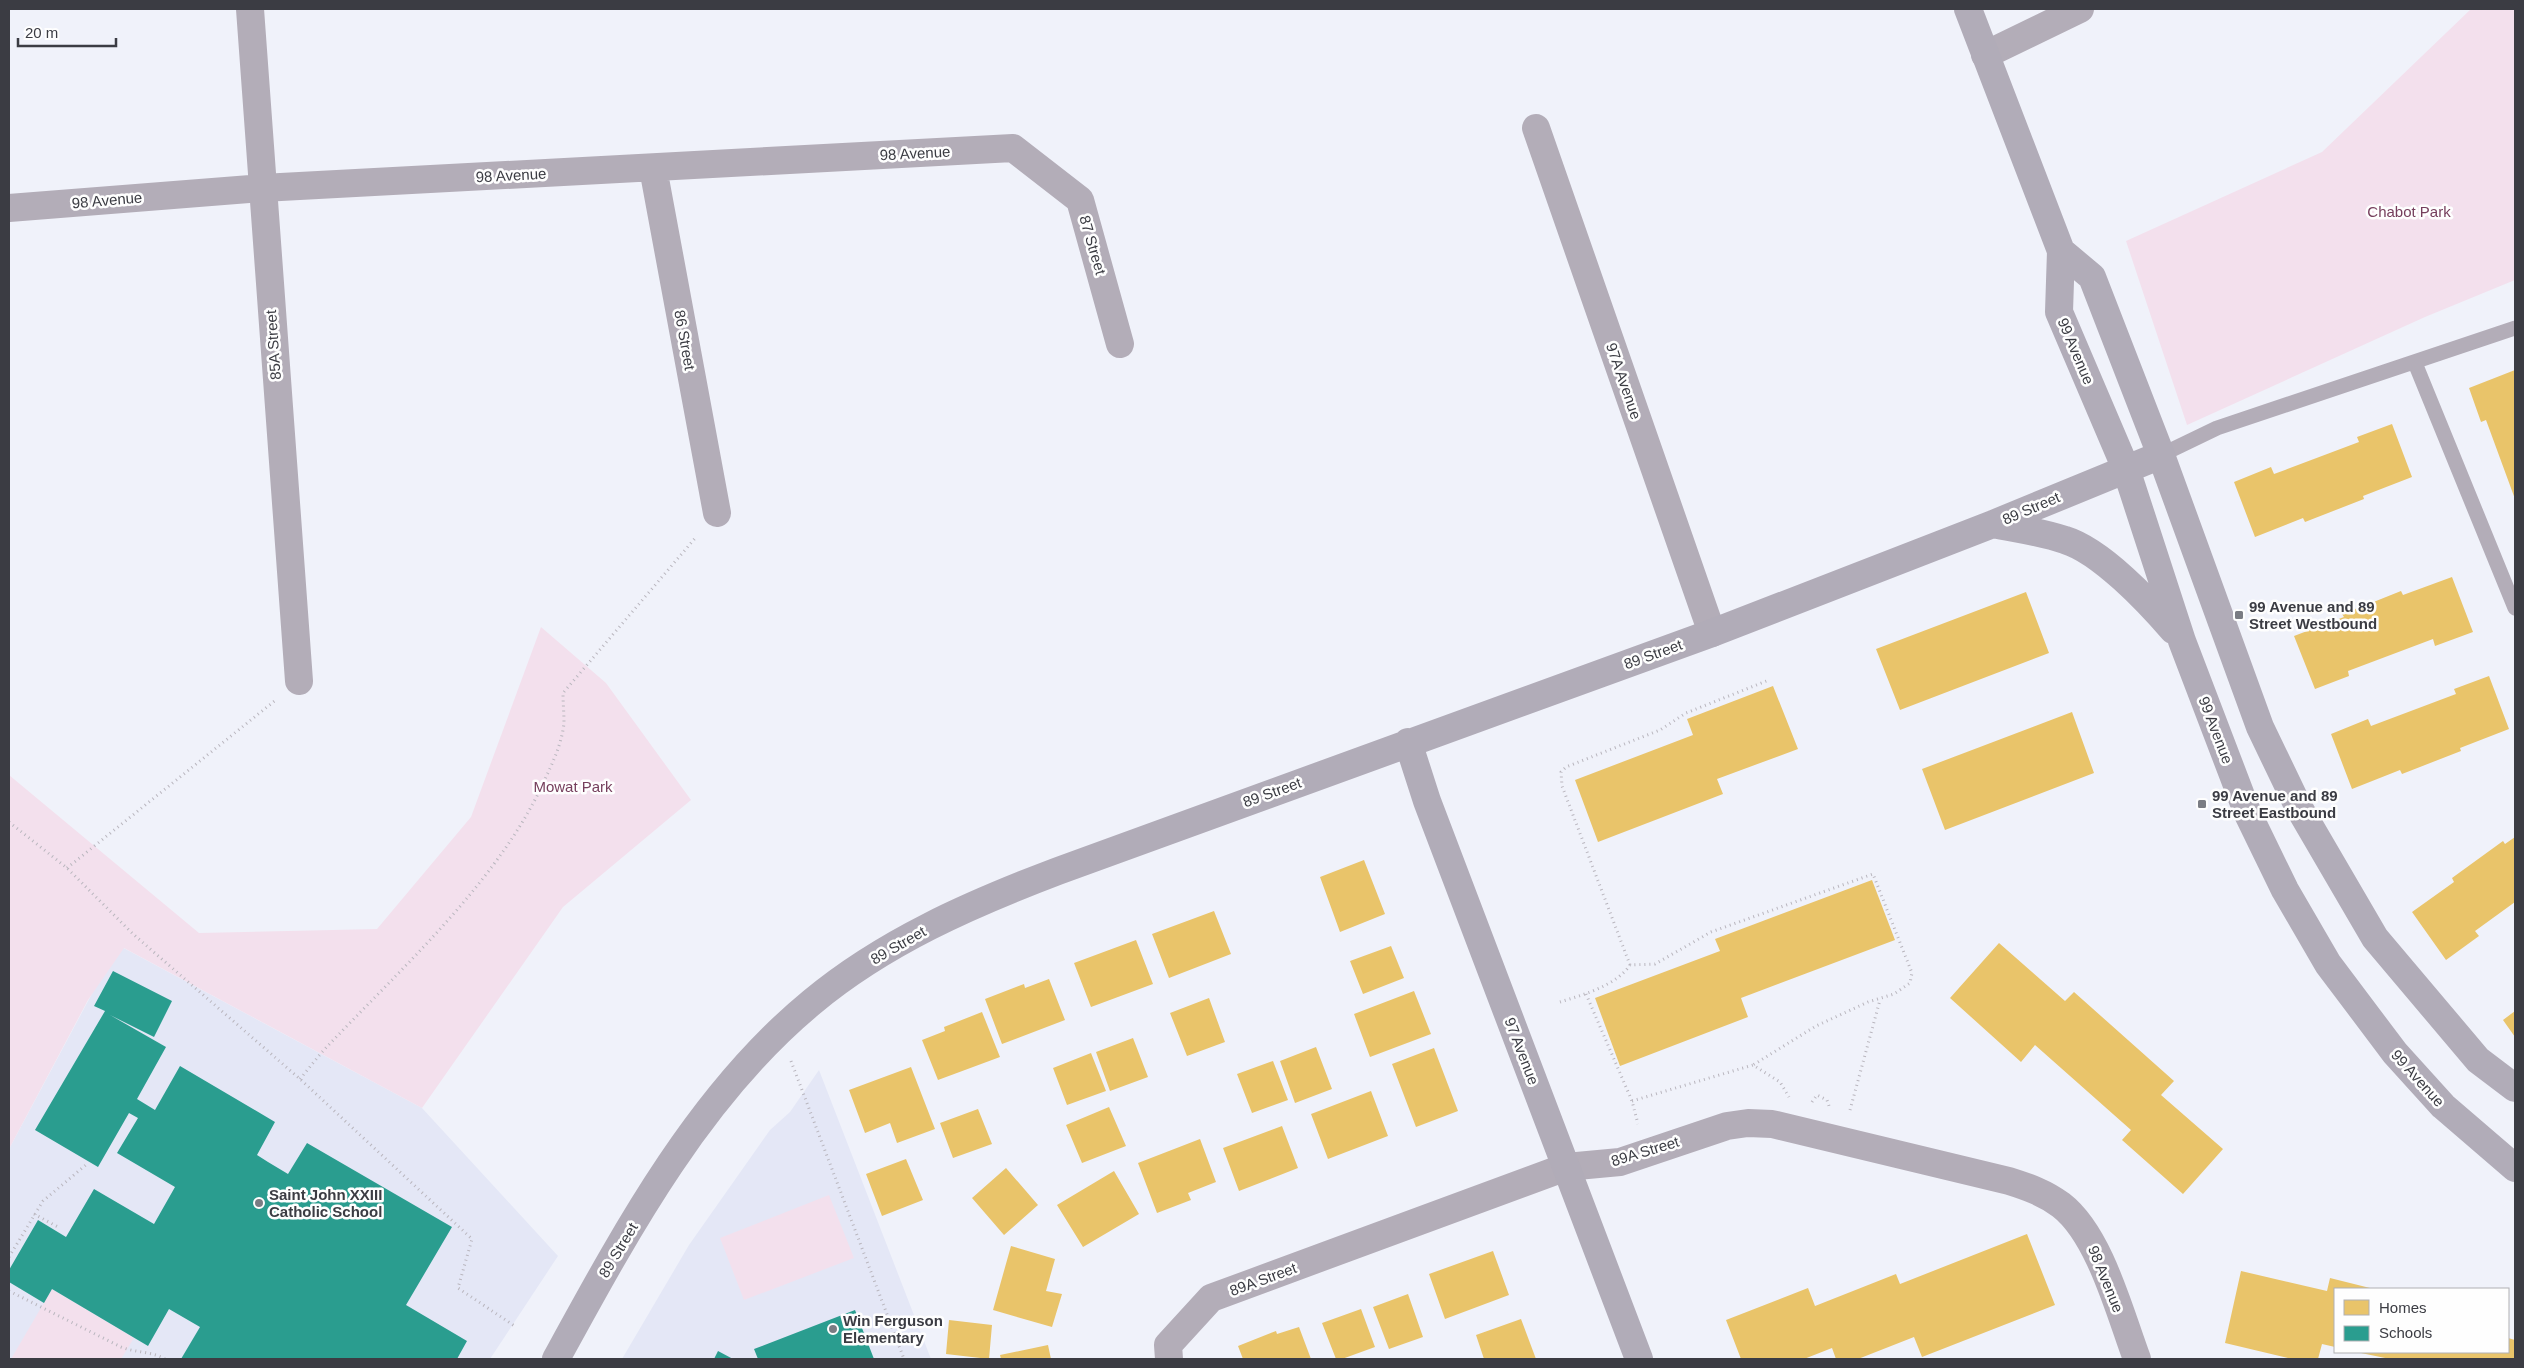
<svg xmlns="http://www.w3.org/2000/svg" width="2524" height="1368" font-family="Helvetica,sans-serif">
<rect width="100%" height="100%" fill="#f0f2fa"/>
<path fill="#e4e7f6" d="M 118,945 L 422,1108 L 558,1256 L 490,1359 L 9,1359 L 9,1149 Z
M 819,1070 L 931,1359 L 622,1359 L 689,1245 L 770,1130 L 790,1112 Z"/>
<path fill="#f3e0ed" d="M 2471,9 L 2515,9 L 2515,280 L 2425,317 L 2187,425 L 2126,241 L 2322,152 Z
M 541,627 L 606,683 L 691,800 L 563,907 L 422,1108 L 124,948 L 88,1000 L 9,1149 L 9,775 L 199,933 L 377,929 L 471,817 Z
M 829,1195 L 854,1258 L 744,1300 L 720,1238 Z
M 52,1289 L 134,1338 L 121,1359 L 11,1359 Z"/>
<path fill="#e9c46a" d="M 2515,370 L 2515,499 L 2486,420 L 2481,422 L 2469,388 Z
M 2392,424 L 2412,477 L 2363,496 L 2364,499 L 2305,522 L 2303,518 L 2255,537 L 2234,482 L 2271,467 L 2274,474 L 2285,470 L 2359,442 L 2357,437 Z
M 2452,577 L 2473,632 L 2435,646 L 2433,639 L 2348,671 L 2349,676 L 2315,689 L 2294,636 L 2344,617 L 2342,614 L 2371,603 L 2401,591 L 2403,595 Z
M 2026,592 L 2049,653 L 1900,710 L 1876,649 Z
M 2489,676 L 2509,729 L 2460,748 L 2461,751 L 2402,774 L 2400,770 L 2352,789 L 2331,734 L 2368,719 L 2371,726 L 2456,694 L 2454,689 Z
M 1773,686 L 1798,749 L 1717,779 L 1723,794 L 1598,842 L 1575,780 L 1693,735 L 1687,719 Z
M 2072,712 L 2094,773 L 1945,830 L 1922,769 Z
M 2515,837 L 2515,902 L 2475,931 L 2479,936 L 2446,960 L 2412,912 L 2454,882 L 2452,878 L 2503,841 L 2505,844 Z
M 1364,860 L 1385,914 L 1340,932 L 1320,877 Z
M 1872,880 L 1895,940 L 1741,998 L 1748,1017 L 1620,1066 L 1595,998 L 1720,951 L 1715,939 Z
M 1214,911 L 1231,954 L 1169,978 L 1152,934 Z
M 1136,940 L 1153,984 L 1091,1007 L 1074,963 Z
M 1999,943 L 2065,1001 L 2074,992 L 2174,1081 L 2161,1095 L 2223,1149 L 2183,1194 L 2122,1140 L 2131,1130 L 2035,1045 L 2021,1062 L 1950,998 Z
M 1391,946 L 1404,978 L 1363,994 L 1350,961 Z
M 1049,979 L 1065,1020 L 1002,1044 L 985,999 L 1024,984 L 1025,988 Z
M 1414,991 L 1431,1034 L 1370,1057 L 1354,1014 Z
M 1209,998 L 1225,1042 L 1187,1056 L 1170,1013 Z
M 2515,1011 L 2515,1037 L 2503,1020 Z
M 982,1012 L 1000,1057 L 938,1080 L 922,1040 L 945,1031 L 944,1027 Z
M 1133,1038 L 1148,1077 L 1110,1091 L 1096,1052 Z
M 1316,1047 L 1332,1089 L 1295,1103 L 1280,1061 Z
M 1434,1048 L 1458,1111 L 1416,1127 L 1392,1064 Z
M 1091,1053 L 1106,1091 L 1067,1105 L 1053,1068 Z
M 1273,1061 L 1288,1100 L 1252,1113 L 1237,1074 Z
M 911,1067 L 935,1129 L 897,1143 L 890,1123 L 865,1133 L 849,1090 Z
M 1371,1091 L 1388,1136 L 1328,1159 L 1311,1114 Z
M 1109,1107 L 1126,1146 L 1082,1163 L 1066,1125 Z
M 978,1109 L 992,1144 L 953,1158 L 940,1123 Z
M 1282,1126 L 1298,1168 L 1239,1191 L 1223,1148 Z
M 1200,1139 L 1216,1182 L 1188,1193 L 1191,1200 L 1157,1213 L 1138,1163 Z
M 906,1159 L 923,1200 L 882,1216 L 866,1174 Z
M 1006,1168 L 1038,1205 L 1004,1235 L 972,1198 Z
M 1114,1171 L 1139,1214 L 1083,1247 L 1057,1205 Z
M 2027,1234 L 2055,1305 L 1922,1357 L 1914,1337 L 1858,1359 L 1836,1359 L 1832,1348 L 1804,1359 L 1741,1359 L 1726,1320 L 1808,1288 L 1815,1306 L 1896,1274 L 1900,1284 Z
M 1011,1246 L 1055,1259 L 1046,1291 L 1062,1294 L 1052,1327 L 993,1310 Z
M 1493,1251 L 1509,1295 L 1445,1319 L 1429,1274 Z
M 2241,1271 L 2327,1291 L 2330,1278 L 2374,1289 L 2335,1289 L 2335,1347 L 2322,1344 L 2318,1359 L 2292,1359 L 2225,1343 Z
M 1408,1294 L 1423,1337 L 1389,1349 L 1373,1307 Z
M 1361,1309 L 1375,1347 L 1342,1359 L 1336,1359 L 1322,1323 Z
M 1521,1319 L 1536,1359 L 1484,1359 L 1476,1335 Z
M 949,1320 L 992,1325 L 989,1359 L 946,1354 Z
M 1299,1327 L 1311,1359 L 1243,1359 L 1238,1346 L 1276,1331 L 1277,1334 Z
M 2508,1338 L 2515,1340 L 2515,1359 L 2390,1359 L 2361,1353 L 2508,1352 Z
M 1048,1345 L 1051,1359 L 1001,1359 L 1000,1355 Z"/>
<path fill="#2a9d8f" d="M 113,971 L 172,1001 L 154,1037 L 110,1015 L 166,1047 L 137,1099 L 155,1110 L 180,1066 L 275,1122 L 257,1155 L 268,1162 L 288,1174 L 307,1143 L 452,1227 L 406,1305 L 467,1341 L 457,1359 L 181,1359 L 200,1327 L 169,1309 L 148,1346 L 52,1289 L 44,1303 L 9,1282 L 9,1270 L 38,1220 L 66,1237 L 94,1189 L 154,1224 L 175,1187 L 117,1153 L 138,1118 L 129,1113 L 98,1167 L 35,1130 L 105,1011 L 94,1006 Z
M 855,1310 L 874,1359 L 758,1359 L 754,1349 Z
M 718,1351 L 733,1359 L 714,1359 Z"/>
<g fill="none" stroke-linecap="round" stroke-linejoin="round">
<path stroke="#b9b6be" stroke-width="3" stroke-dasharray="1 4" stroke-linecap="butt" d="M 9,822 L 67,868 L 133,934 L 300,1079 L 472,1239 L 458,1288 L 516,1327
M 67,868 L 277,699
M 1630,965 L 1562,786 L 1561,772 L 1566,767 L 1660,730 L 1686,713 L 1769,680
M 1586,994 L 1632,1101 L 1638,1124
M 1560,1002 C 1582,995 1616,986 1630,965 L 1655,964 L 1711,932 L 1873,874 L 1912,973 L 1910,983 L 1894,994 L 1868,1002 L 1816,1026 L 1753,1065
M 791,1061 L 904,1359
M 300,1079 L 322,1052 C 400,969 500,881 546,777 C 554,760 562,742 564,723 C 564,713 563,703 563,693 L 697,536
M 1632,1101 L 1753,1065 L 1780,1082 L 1789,1097
M 1812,1102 L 1817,1095 L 1827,1100 L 1829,1106
M 1850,1110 L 1880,1000
M 34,1214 L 60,1228
M 9,1257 L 43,1201 L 87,1164
M 9,1291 L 121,1347 C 136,1353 151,1351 165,1359"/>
<path stroke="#b3adb8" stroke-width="15" d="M 2415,363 L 2515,608
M 2161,455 L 2217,428 L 2515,328"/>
<path stroke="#b3adb8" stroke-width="28" d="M 250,9 L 299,681
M 1985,55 L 2080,9
M 1536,128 L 1712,633
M 653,168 L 717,513
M 9,208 L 262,188 L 1013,148 L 1080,200 L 1120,344
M 1169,1359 L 1168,1345 L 1211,1298 L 1566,1167 L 1620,1162 L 1727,1126 L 1748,1123 L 1772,1124 L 2009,1181 C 2028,1187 2045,1193 2061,1205 C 2100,1235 2120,1314 2137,1359"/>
<path stroke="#b1acb8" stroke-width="28" d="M 1968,9 L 2061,251 L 2059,312 L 2126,469 L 2182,641 L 2248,814 L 2285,890 L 2328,964 L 2395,1053 L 2443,1106 L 2515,1168
M 2061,251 L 2092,277 L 2161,455 L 2260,727 L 2298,806 L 2375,938 L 2478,1060 L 2515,1088
M 1993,524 C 2017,529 2042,532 2065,540 C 2101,551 2149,602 2173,630
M 1408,742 L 1427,801 L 1639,1359
M 556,1359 C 625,1233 699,1095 812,1002 C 884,942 971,904 1058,871 L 1712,633 L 1993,524 L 2161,455"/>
</g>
<g fill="#7a7c83" stroke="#fefefe" stroke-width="2">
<rect x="2234" y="610" width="10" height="10" rx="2.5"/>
<rect x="2197" y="799" width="10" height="10" rx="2.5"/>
<circle cx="259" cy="1203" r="5"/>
<circle cx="833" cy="1329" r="5"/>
</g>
<g text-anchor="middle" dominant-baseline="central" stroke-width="5" stroke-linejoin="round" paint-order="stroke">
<g font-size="15" fill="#3b3c43" stroke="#fefefe">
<text transform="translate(915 153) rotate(-3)">98 Avenue</text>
<text transform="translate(511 175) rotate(-3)">98 Avenue</text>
<text transform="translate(107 200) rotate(-5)">98 Avenue</text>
<text transform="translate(1093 245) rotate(74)">87 Street</text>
<text transform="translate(685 340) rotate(80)">86 Street</text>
<text transform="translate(273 345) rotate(-94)">85A Street</text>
<text transform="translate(2076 351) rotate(67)">99 Avenue</text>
<text transform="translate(1624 381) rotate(71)">97A Avenue</text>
<text transform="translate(2031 508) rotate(-23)">89 Street</text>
<text transform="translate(1653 654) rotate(-20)">89 Street</text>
<text transform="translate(2216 730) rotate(69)">99 Avenue</text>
<text transform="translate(1272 792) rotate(-20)">89 Street</text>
<text transform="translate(898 945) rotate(-30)">89 Street</text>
<text transform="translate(1522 1051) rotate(69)">97 Avenue</text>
<text transform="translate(2418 1078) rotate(48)">99 Avenue</text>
<text transform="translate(1645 1151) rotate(-17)">89A Street</text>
<text transform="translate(618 1250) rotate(-59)">89 Street</text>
<text transform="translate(1263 1279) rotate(-20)">89A Street</text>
<text transform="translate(2106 1279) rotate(68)">98 Avenue</text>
</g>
<g font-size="15" fill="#753e5c" stroke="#fefefe">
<text x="2409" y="211">Chabot Park</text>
<text x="573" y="786">Mowat Park</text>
</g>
<g font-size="15" font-weight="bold" fill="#3b3c43" stroke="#fefefe" text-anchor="start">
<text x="2249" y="606">99 Avenue and 89<tspan x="2249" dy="17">Street Westbound</tspan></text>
<text x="2212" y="795">99 Avenue and 89<tspan x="2212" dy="17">Street Eastbound</tspan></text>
<text x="269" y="1194">Saint John XXIII<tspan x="269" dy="17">Catholic School</tspan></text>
<text x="843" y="1320">Win Ferguson<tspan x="843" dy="17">Elementary</tspan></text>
</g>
</g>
<rect width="2524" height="1368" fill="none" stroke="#3b3c43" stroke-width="20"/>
<rect x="2334" y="1288" width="175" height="65" fill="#fefefe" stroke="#b0b0b3"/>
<rect x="2344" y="1300" width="25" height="15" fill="#e9c46a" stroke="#b0b0b3"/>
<text x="2379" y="1313" font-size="15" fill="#3b3c43">Homes</text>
<rect x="2344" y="1326" width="25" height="15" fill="#2a9d8f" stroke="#b0b0b3"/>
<text x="2379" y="1338" font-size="15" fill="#3b3c43">Schools</text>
<path d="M18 38v8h98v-8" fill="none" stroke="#3b3c43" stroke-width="2.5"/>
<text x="25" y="38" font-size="15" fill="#3b3c43" stroke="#fefefe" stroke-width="4" paint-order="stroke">20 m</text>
</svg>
